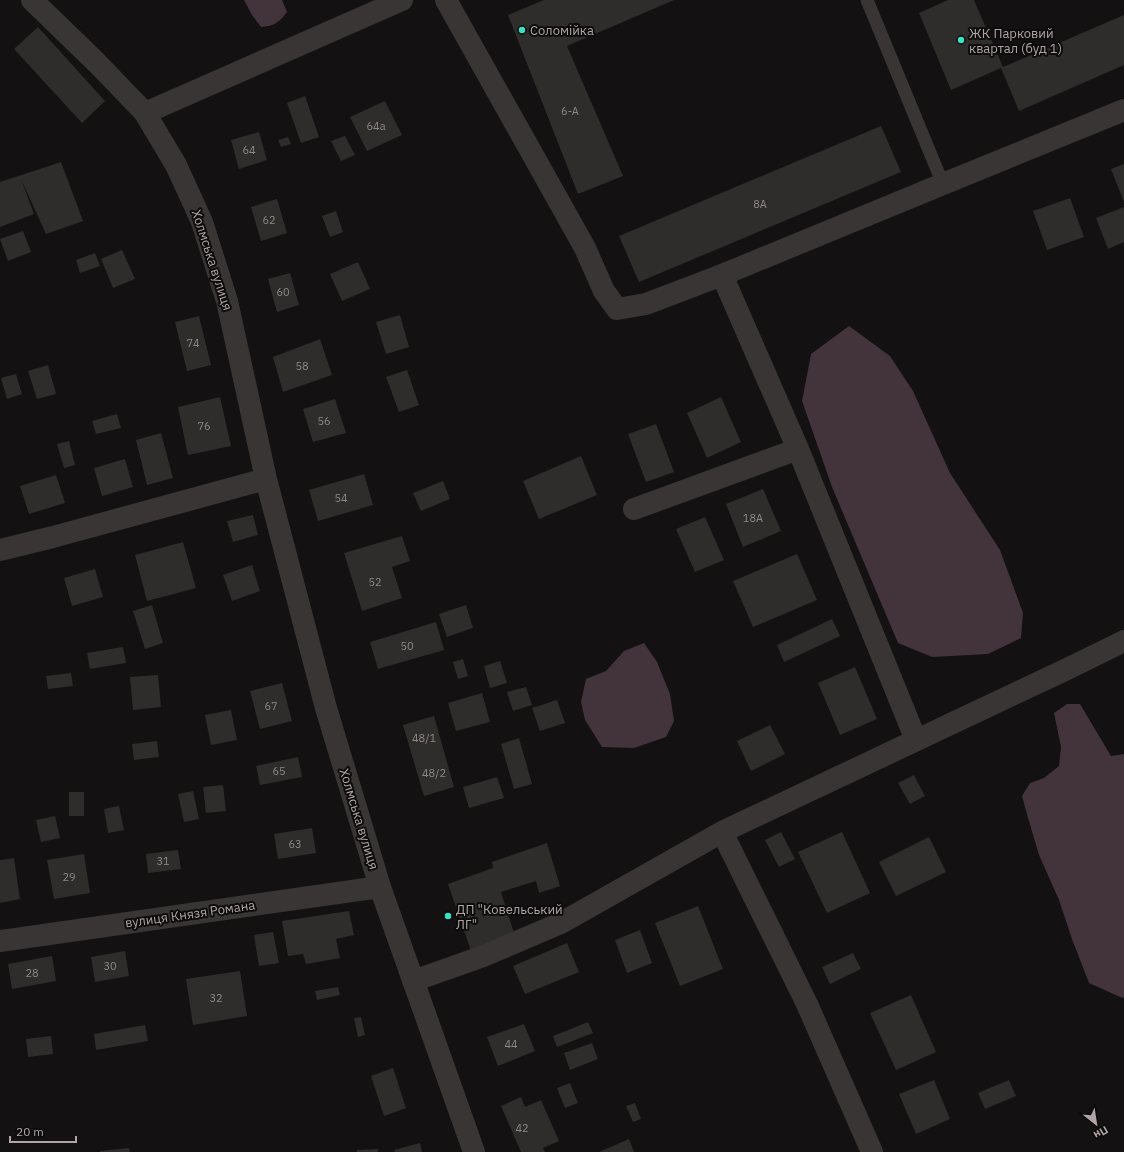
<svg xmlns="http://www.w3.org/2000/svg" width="1124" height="1152" font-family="'IBM Plex Sans',sans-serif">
<rect width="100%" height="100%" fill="#131111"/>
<path fill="#43333a" d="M 244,0 L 282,0 L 287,12 C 279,23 274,26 261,27 L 252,15 Z
M 849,326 L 890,356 L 913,391 L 950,473 L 1000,550 L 1023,613 L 1021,638 L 988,654 L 932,657 L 898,643 L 832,487 L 802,401 L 811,354 Z
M 644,643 L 657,662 L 670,694 L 674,721 L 666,737 L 634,748 L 602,747 L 585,720 L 581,702 L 586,679 L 606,671 L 624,651 Z
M 1067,704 L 1080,704 L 1111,756 L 1124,754 L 1124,998 L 1120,997 L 1089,983 L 1072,939 L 1059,900 L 1039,855 L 1026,811 L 1022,796 L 1030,783 L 1044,778 L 1059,766 L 1061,747 L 1054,713 Z"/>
<path fill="#2e2d2c" d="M 544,0 L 674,0 L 567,46 L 623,176 L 578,194 L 508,15 Z
M 948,0 L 974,0 L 1003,67 L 1124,15 L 1124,65 L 1019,111 L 1001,68 L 951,90 L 919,13 Z
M 38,27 L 105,101 L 82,123 L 14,49 Z
M 305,96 L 319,137 L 301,143 L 287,103 Z
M 385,101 L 402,135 L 367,151 L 350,117 Z
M 881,126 L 901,172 L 639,282 L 619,236 Z
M 259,132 L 267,160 L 239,169 L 231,140 Z
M 345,136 L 355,155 L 341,161 L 331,141 Z
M 288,137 L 291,144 L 281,147 L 278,140 Z
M 61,162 L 83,221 L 46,234 L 21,179 L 34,214 L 0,227 L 0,182 Z
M 1124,164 L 1124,202 L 1111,169 Z
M 1070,198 L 1084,237 L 1047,250 L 1033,211 Z
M 277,199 L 287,233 L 261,241 L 251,207 Z
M 1124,207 L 1124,242 L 1108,249 L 1096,218 Z
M 336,211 L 343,232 L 330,237 L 322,216 Z
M 23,231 L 31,252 L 8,261 L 0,239 Z
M 122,250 L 135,279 L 113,288 L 101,259 Z
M 95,253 L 100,266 L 80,273 L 76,260 Z
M 358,262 L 370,289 L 342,301 L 330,274 Z
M 290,273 L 299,305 L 277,312 L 268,279 Z
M 400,315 L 409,347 L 386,354 L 376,322 Z
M 199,316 L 211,365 L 187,371 L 175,322 Z
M 320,339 L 332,375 L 283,392 L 273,357 Z
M 48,365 L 56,394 L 37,399 L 28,371 Z
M 407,370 L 419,405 L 399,412 L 386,377 Z
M 16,374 L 22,394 L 7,399 L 1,378 Z
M 220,397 L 231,446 L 188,455 L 178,407 Z
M 721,397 L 741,442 L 707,458 L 687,413 Z
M 335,399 L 346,433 L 313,442 L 303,409 Z
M 117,414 L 121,428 L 96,434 L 92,421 Z
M 656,424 L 674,472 L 646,482 L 628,434 Z
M 161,433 L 173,478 L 147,485 L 136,440 Z
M 69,441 L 75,465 L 64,468 L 57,444 Z
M 581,456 L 597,495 L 539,519 L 523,481 Z
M 125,459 L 133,487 L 102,496 L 94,468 Z
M 364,474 L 373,505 L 318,521 L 309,490 Z
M 56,475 L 65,503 L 29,514 L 20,486 Z
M 443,481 L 450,499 L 421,511 L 413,493 Z
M 763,489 L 781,531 L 743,547 L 726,504 Z
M 253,515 L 258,535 L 233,542 L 227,521 Z
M 705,517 L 724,560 L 695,572 L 676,529 Z
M 402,536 L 410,561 L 392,567 L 402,598 L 362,611 L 344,553 Z
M 183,542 L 196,588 L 147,601 L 135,555 Z
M 797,554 L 817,600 L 753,627 L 733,581 Z
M 252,565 L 260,591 L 232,601 L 223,575 Z
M 95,569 L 103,597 L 72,606 L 64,578 Z
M 152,605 L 163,643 L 145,649 L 133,611 Z
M 466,605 L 473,628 L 447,637 L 439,614 Z
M 832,619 L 840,636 L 784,662 L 777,645 Z
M 436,622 L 444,650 L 378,669 L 370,642 Z
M 123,647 L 126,663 L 90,669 L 87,653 Z
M 463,659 L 468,676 L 458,679 L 453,662 Z
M 500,661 L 507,683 L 490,688 L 484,666 Z
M 855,667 L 877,719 L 840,735 L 818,683 Z
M 71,673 L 73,686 L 48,689 L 46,676 Z
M 158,675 L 161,707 L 133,710 L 130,677 Z
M 282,683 L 292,721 L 260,729 L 250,691 Z
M 526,687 L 532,705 L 513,711 L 507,692 Z
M 482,693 L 490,722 L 456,731 L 448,703 Z
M 557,700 L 565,723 L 540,731 L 532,708 Z
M 231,710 L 237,740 L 211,745 L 205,715 Z
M 434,716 L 454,787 L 424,796 L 403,725 Z
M 770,725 L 785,754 L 751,771 L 737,741 Z
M 519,738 L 532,784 L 514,789 L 501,744 Z
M 157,741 L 159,757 L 134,760 L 132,744 Z
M 298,757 L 302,777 L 260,785 L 256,766 Z
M 914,775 L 925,796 L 910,804 L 898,783 Z
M 497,777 L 504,798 L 469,808 L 463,787 Z
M 223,785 L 226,811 L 206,813 L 203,787 Z
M 193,791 L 199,819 L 184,822 L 178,794 Z
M 69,792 L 84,792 L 84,816 L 69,816 Z
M 119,806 L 124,830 L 108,833 L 104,809 Z
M 55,816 L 60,838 L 41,842 L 36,820 Z
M 312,828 L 316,853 L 278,859 L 274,834 Z
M 781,832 L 795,859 L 779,867 L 765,840 Z
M 842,832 L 870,893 L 827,913 L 798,852 Z
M 929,837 L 946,872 L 896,896 L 879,862 Z
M 547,843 L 560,886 L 539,893 L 536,881 L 501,892 L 515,936 L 471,951 L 448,884 L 493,868 L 492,862 Z
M 178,850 L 181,869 L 148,873 L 146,854 Z
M 84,854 L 90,893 L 54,899 L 47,860 Z
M 14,858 L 20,899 L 0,903 L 0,860 Z
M 698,906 L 723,969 L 680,986 L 655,923 Z
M 349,911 L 354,935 L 336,939 L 340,958 L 306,964 L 303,954 L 288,956 L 282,921 Z
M 640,930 L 652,963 L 627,973 L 615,940 Z
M 273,932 L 279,963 L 259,966 L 254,935 Z
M 567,943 L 579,972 L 525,994 L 513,966 Z
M 125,951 L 129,976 L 95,982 L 91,957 Z
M 853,953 L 861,969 L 830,984 L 822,967 Z
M 52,956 L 56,981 L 12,989 L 8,964 Z
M 240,971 L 247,1016 L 193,1025 L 186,979 Z
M 338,987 L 340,995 L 317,1000 L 315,991 Z
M 911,995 L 936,1052 L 896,1070 L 870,1013 Z
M 361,1017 L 365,1035 L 358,1037 L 354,1018 Z
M 588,1022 L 593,1033 L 557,1047 L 553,1036 Z
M 524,1024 L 535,1051 L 498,1066 L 487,1037 Z
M 145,1025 L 148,1041 L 96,1050 L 94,1034 Z
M 51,1036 L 53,1054 L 28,1057 L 26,1039 Z
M 592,1043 L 598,1059 L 570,1070 L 564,1053 Z
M 393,1068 L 406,1108 L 384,1116 L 371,1076 Z
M 934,1080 L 950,1119 L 916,1134 L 899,1094 Z
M 1009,1080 L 1016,1096 L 985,1109 L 978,1093 Z
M 570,1083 L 578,1103 L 565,1108 L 557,1088 Z
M 521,1097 L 525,1107 L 541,1100 L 559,1141 L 543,1148 L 545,1152 L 521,1152 L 501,1106 Z
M 635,1103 L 641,1119 L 633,1122 L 626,1106 Z
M 629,1139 L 634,1152 L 599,1152 Z
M 420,1143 L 422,1152 L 395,1152 L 394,1150 Z
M 129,1148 L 130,1152 L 100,1152 L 100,1151 Z
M 378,1149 L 378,1152 L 357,1152 L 357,1150 Z"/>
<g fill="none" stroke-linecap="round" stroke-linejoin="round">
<path stroke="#393535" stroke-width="13" d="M 867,0 L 943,184"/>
<path stroke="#393535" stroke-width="22" d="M 32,0 L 97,63 L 145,113 L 176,165 L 202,222 L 227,301 L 266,479 L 326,708 L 380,887 L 474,1152
M 446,0 L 585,248 L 604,291 L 617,309 L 646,304 L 722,275
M 145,113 L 402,0
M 634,509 L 798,449
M 0,550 L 53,537 L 266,479
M 916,740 L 798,449 L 722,275 L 943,184 L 1124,110
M 722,832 L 807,1004 L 872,1152
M 0,941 L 380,887
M 413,981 L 481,957 L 561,923 L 722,832 L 1065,670 L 1124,641"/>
</g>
<g fill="#3ce0c2" stroke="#0d0c0c" stroke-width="1.5">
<circle cx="522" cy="30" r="4"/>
<circle cx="961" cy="40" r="4"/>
<circle cx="448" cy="916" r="4"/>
</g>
<g text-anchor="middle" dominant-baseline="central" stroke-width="4" stroke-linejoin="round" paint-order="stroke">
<g font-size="11" fill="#918688">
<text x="570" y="111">6-А</text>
<text x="376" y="126">64а</text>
<text x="249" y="150">64</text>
<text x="760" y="204">8А</text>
<text x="269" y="220">62</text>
<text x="283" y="292">60</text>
<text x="193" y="343">74</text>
<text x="302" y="366">58</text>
<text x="324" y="421">56</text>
<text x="204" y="426">76</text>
<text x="341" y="498">54</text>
<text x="753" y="518">18А</text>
<text x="375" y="582">52</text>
<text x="407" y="646">50</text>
<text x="271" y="706">67</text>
<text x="424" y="738">48/1</text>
<text x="279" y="771">65</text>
<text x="434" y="773">48/2</text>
<text x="295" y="844">63</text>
<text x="163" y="861">31</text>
<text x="69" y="877">29</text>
<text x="110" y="966">30</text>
<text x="32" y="973">28</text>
<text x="216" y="998">32</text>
<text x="511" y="1044">44</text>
<text x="522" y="1128">42</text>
</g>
<g font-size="13" fill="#b2a4a6" stroke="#0d0c0c" text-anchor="start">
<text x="530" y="30">Соломійка</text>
<text x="969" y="33">ЖК Парковий<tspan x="969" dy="15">квартал (буд 1)</tspan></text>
<text x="456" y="909">ДП "Ковельський<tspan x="456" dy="15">ЛГ"</tspan></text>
</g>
<g font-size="13" fill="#b2a4a6" stroke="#0d0c0c">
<text transform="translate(212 260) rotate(72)">Холмська вулиця</text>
<text transform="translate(359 819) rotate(73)">Холмська вулиця</text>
<text transform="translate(190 914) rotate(-8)">вулиця Князя Романа</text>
</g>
</g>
<g transform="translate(1096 1124) rotate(150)" stroke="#0d0c0c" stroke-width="3" paint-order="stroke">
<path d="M0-3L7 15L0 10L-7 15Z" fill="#b2a4a6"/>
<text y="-6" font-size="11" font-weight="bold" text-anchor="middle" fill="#b2a4a6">Пн</text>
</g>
<path d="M10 1136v6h66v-6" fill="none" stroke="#b2a4a6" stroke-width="2"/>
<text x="16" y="1136" font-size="12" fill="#b2a4a6" stroke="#0d0c0c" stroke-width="3" paint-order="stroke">20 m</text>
</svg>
